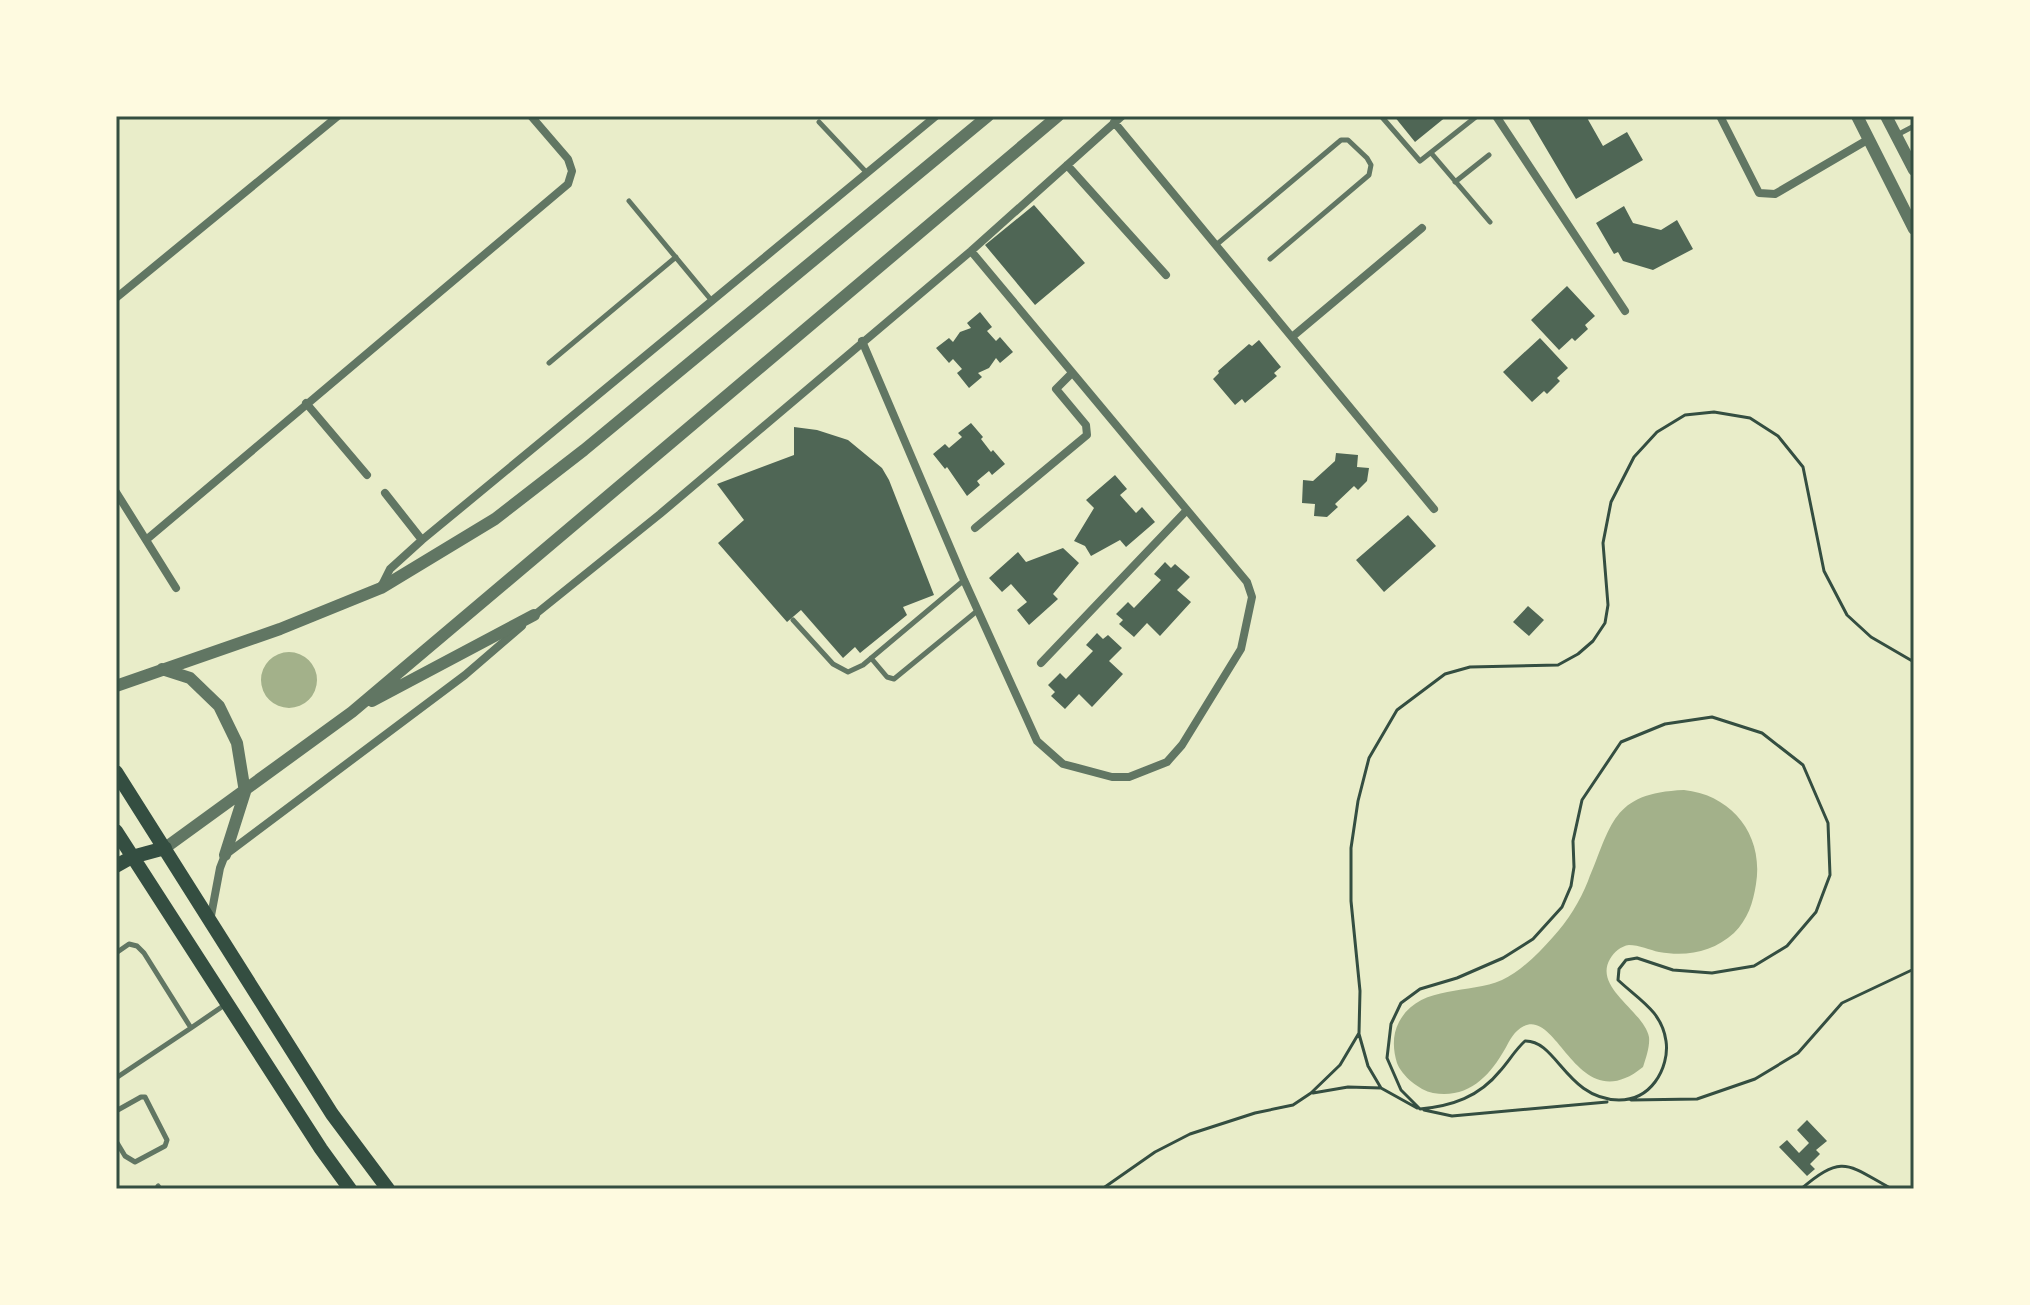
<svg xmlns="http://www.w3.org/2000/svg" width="2030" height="1305" font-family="'Open Sans',sans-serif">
<rect width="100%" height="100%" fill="#e9edc9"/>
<path fill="#a3b18a" d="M261 680a28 28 0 1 1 56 0a28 28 0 1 1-56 0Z
M 1684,790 C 1732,795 1764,835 1756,884 C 1753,903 1748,919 1734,933 C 1713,952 1687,957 1659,952 C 1650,950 1639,945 1629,945 C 1621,946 1614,952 1610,959 C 1593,988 1644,1011 1649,1037 C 1650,1046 1646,1058 1643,1067 C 1578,1120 1559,1009 1524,1026 C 1514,1031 1510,1040 1505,1049 C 1489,1077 1468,1099 1433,1093 C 1419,1090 1402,1076 1397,1063 C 1393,1050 1392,1035 1399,1022 C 1419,984 1468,995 1502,980 C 1521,971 1539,953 1553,937 C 1568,921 1580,901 1588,881 C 1612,825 1611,793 1684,790 Z"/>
<path fill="#4f6655" d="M 1394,116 L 1447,116 L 1415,142 Z
M 1527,116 L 1586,116 L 1603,146 L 1627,132 L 1643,160 L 1576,199 Z
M 1034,205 L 1085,263 L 1035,305 L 985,245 Z
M 1624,206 L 1633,223 L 1661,230 L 1677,220 L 1693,249 L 1653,270 L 1623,261 L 1618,252 L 1614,254 L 1596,223 Z
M 1567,286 L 1595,316 L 1585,325 L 1588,329 L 1575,341 L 1572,338 L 1559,350 L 1531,320 Z
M 980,312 L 992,327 L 987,331 L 996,341 L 1000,337 L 1013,352 L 1000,363 L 996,358 L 989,368 L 978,373 L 982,377 L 969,388 L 957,373 L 962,369 L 953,359 L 949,363 L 936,348 L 949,338 L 953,342 L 960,332 L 971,328 L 967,323 Z
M 1540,338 L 1568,368 L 1557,378 L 1560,381 L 1547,394 L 1544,391 L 1532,402 L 1503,372 Z
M 1259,340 L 1281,367 L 1274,373 L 1277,376 L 1245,403 L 1242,399 L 1235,405 L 1213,379 L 1219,373 L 1218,371 L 1249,344 L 1252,346 Z
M 971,423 L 983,437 L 981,439 L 991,452 L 993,450 L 1005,464 L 992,475 L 989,471 L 977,481 L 980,485 L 967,496 L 947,467 L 945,469 L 933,454 L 945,444 L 949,448 L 962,437 L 958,433 Z
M 794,427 L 817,430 L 848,440 L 882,468 L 889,480 L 934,595 L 903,607 L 907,615 L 860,653 L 855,647 L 843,658 L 801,610 L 787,622 L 718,543 L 744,520 L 717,484 L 794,455 Z
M 1336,453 L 1358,455 L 1357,467 L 1369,468 L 1367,481 L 1358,490 L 1354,486 L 1335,504 L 1338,507 L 1327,517 L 1314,516 L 1315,504 L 1302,503 L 1303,480 L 1313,481 L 1335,461 Z
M 1115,475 L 1127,489 L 1120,495 L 1136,513 L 1142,507 L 1155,522 L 1126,547 L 1120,540 L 1091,556 L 1085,546 L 1074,541 L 1094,508 L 1086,500 Z
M 1408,515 L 1436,546 L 1384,592 L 1356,560 Z
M 1063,548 L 1079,563 L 1053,594 L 1058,599 L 1029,625 L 1017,610 L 1027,602 L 1011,584 L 1002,592 L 989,578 L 1018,552 L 1026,562 Z
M 1165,562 L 1171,568 L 1175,564 L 1190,577 L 1177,590 L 1191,602 L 1160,636 L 1147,623 L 1134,637 L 1119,624 L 1123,620 L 1116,614 L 1128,602 L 1134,608 L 1161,580 L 1154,574 Z
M 1528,606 L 1544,620 L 1529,636 L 1513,622 Z
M 1097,633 L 1103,639 L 1108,635 L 1122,648 L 1109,661 L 1123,674 L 1092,707 L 1079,694 L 1065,709 L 1051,696 L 1055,692 L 1048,685 L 1060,673 L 1066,679 L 1093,651 L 1086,645 Z
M 1807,1120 L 1827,1141 L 1816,1150 L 1820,1154 L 1810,1164 L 1815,1169 L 1807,1176 L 1779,1147 L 1787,1140 L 1799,1153 L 1809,1143 L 1797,1130 Z"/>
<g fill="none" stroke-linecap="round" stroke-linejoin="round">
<path stroke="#344e41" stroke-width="3" d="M 1712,717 L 1762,733 L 1803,765 L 1828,823 L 1830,875 L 1816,912 L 1787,946 L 1754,966 L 1712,973 L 1673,970 L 1637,958 L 1626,960 L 1619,969 L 1618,980 C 1638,999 1662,1011 1666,1041 C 1668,1054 1664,1070 1655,1082 C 1646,1094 1635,1100 1619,1100 C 1566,1099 1557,1040 1525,1041 C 1515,1050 1509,1061 1500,1071 C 1479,1097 1452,1106 1420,1109 L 1401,1090 L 1387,1058 L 1391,1024 L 1401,1003 L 1420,989 L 1457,978 L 1503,958 L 1533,939 L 1562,907 L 1571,886 L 1574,867 L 1573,841 L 1582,800 L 1621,742 L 1665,724 Z
M 1359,1034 L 1368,1066 L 1381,1088 L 1417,1108
M 1313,1093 L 1348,1087 L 1381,1088
M 1631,1100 L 1697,1099 L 1755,1079 L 1798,1053 L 1842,1003 L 1914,969
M 1424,1110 L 1452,1116 L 1607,1102
M 1102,1189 L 1155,1152 L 1190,1134 L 1255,1113 L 1293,1105 L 1311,1093 L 1340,1065 L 1359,1033 L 1360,991 L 1351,901 L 1351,848 L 1358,801 L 1369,758 L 1397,710 L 1445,674 L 1470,667 L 1558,665 L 1578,654 L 1593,641 L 1605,623 L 1608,605 L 1603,543 L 1611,502 L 1634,457 L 1657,432 L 1685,415 L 1714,412 L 1750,418 L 1778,436 L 1803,467 L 1824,571 L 1847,615 L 1871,637 L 1914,662
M 1801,1189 C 1843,1153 1848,1165 1892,1189"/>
<path stroke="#617663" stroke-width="5" d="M 1381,116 L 1420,161 L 1477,116
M 819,122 L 867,173
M 1897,135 L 1914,126
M 1432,154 L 1490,222
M 1455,182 L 1489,155
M 629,201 L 712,301
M 1216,245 L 1341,140 L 1348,140 L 1367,158 L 1371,165 L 1369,175 L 1270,259
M 549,363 L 676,257
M 793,620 L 833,664 L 848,672 L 863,665 L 963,581
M 871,658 L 887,677 L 894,679 L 977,611
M 116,953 L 129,944 L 137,946 L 144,953 L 191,1028 L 116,1078
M 191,1028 L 226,1004
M 116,1111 L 141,1097 L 145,1097 L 167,1140 L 165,1146 L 135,1162 L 125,1156 L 116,1141
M 158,1186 L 160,1189"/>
<path stroke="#617663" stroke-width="8" d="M 1496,116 L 1625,311
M 1720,116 L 1759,193 L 1775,194 L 1869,139
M 1114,122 L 1434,509
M 1067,165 L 1166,275
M 116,298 L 338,116
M 1292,337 L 1422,228
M 862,341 L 964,580 L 1037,741 L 1063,764 L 1112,777 L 1129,777 L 1167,762 L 1182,745 L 1241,649 L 1252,597 L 1247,582 L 971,251
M 306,403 L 367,475
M 116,492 L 176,588
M 385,493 L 422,540
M 975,528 L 1087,435 L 1086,425 L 1056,389 L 1072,373
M 146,540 L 568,184 L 572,171 L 568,159 L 531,116
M 382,585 L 390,569 L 422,540 L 936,116
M 532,617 L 660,514 L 971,251 L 1122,116
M 1041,663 L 1186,511
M 210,921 L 220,868 L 225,855 L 465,675 L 522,626"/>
<path stroke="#617663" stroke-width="12" d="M 1857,116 L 1914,229
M 1886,116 L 1914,170
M 162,669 L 190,678 L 219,706 L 237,743 L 245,792 L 225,855
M 116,686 L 280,629 L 381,588 L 495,519 L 584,450 L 988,116
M 372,701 L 534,615
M 165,848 L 352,712 L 1058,116"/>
<path stroke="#344e41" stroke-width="14" d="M 116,772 L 332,1114 L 388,1189
M 116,831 L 321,1149 L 350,1189
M 116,866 L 132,857 L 165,848"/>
</g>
<rect width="2030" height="1305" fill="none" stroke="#fefae0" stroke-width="236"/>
<rect x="118" y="118" width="1794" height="1069" fill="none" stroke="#344e41" stroke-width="3"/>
</svg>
